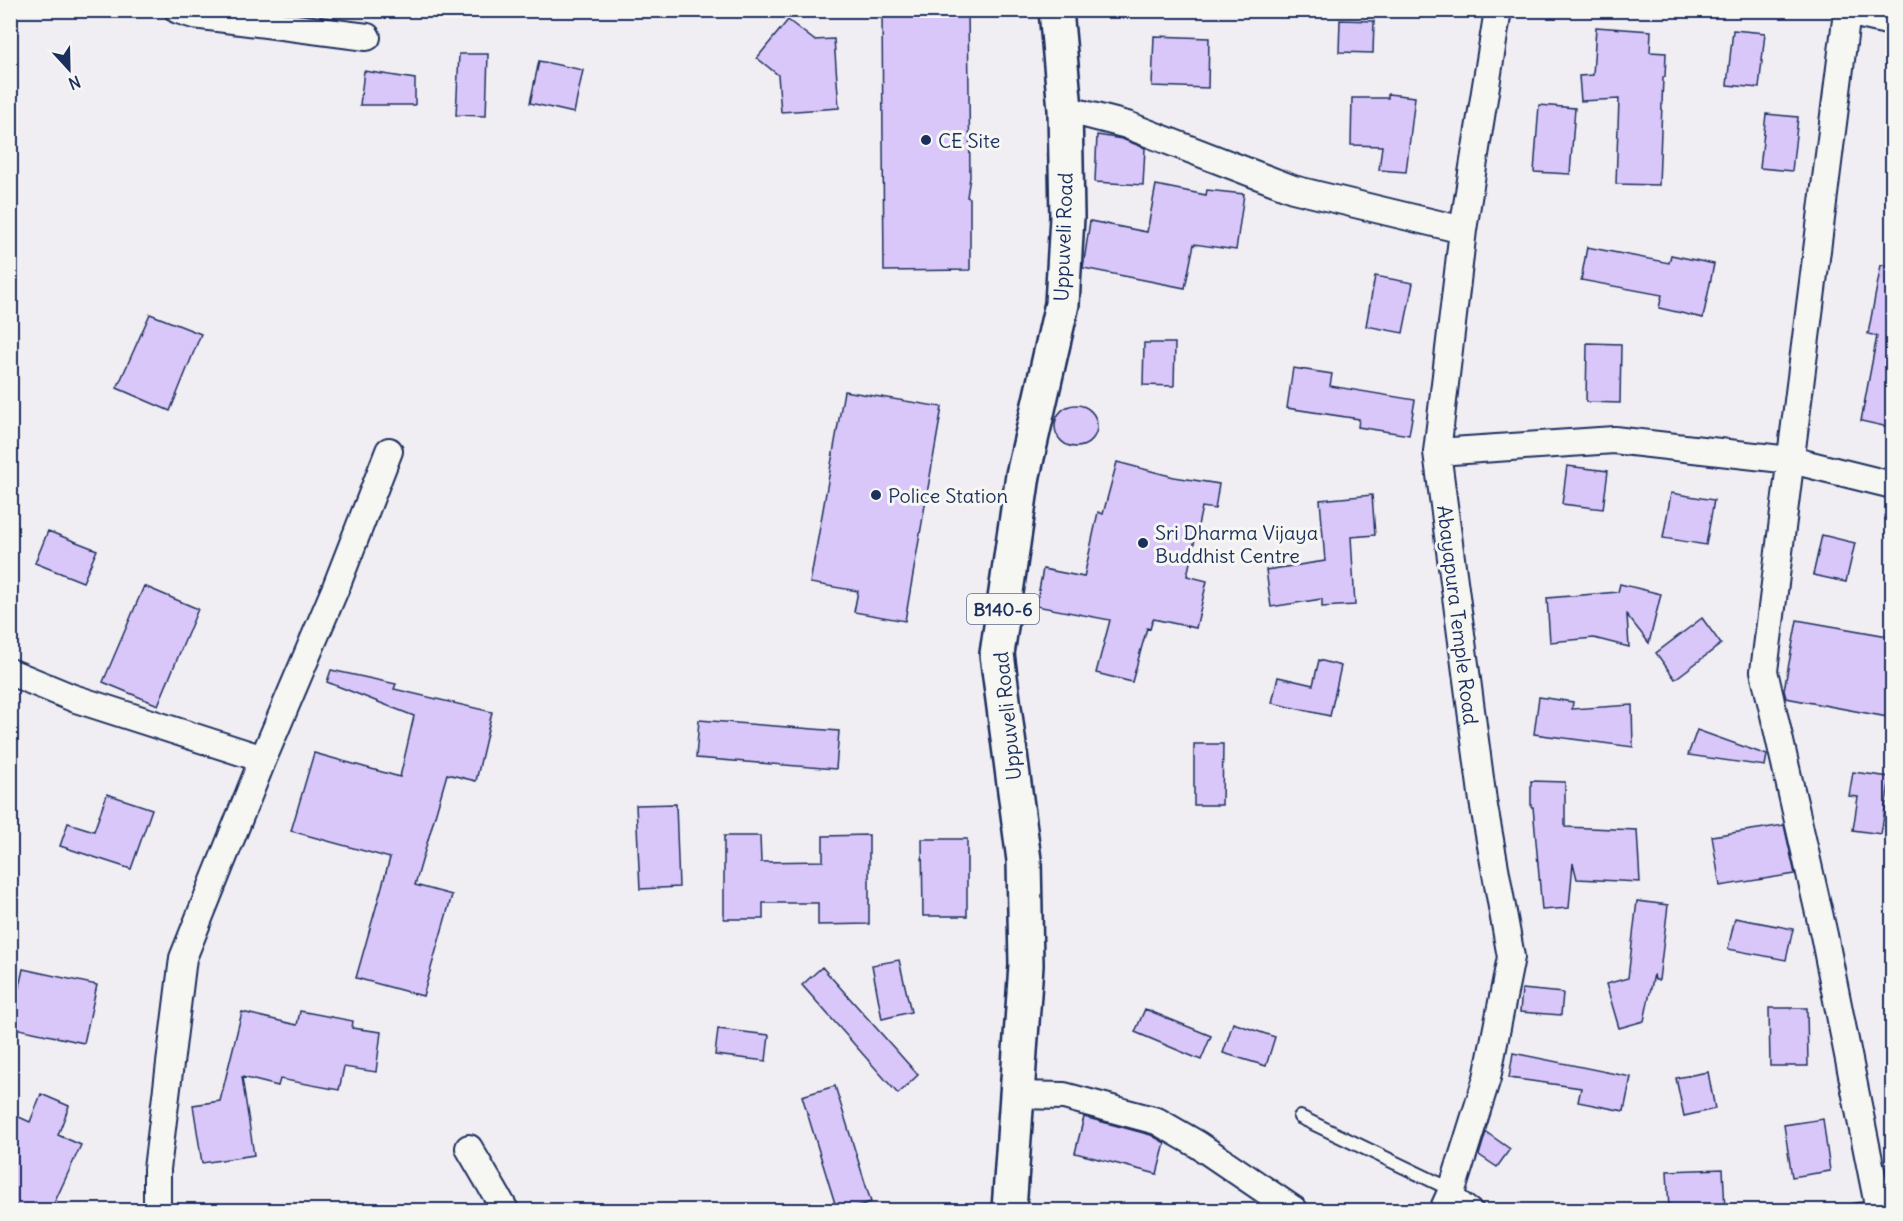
<svg xmlns="http://www.w3.org/2000/svg" width="1903" height="1221" font-family="Delius,sans-serif">
<rect width="100%" height="100%" fill="#f0edf3"/>
<filter id="ink" filterUnits="userSpaceOnUse"><feTurbulence type="fractalNoise" baseFrequency=".0167" numOctaves="2"/><feDisplacementMap in="SourceGraphic" scale="12" xChannelSelector="R" yChannelSelector="G"/><feConvolveMatrix kernelMatrix="1 2 1 2 8 2 1 2 1" color-interpolation-filters="sRGB"/></filter>
<g filter="url(#ink)">
<path fill="#d9c7f9" stroke="#1b2f5e" stroke-width="1.5" d="M 882,10 L 968,10 L 970,177 L 967,197 L 970,198 L 970,270 L 884,271 Z
M 788,20 L 814,40 L 834,39 L 839,108 L 781,112 L 778,75 L 757,58 Z
M 1340,20 L 1374,21 L 1373,53 L 1339,52 Z
M 1596,27 L 1651,31 L 1650,52 L 1666,53 L 1665,77 L 1663,77 L 1659,185 L 1616,184 L 1619,99 L 1581,101 L 1579,76 L 1593,75 Z
M 1733,30 L 1765,33 L 1759,88 L 1727,85 Z
M 1154,36 L 1209,38 L 1208,88 L 1152,86 Z
M 459,54 L 488,54 L 486,116 L 456,115 Z
M 539,61 L 583,70 L 574,113 L 530,103 Z
M 364,71 L 415,79 L 415,105 L 360,105 Z
M 1388,94 L 1415,97 L 1406,172 L 1379,170 L 1382,146 L 1351,145 L 1352,98 L 1388,98 Z
M 1539,105 L 1575,108 L 1570,174 L 1534,172 Z
M 1766,114 L 1798,117 L 1792,171 L 1760,168 Z
M 1097,135 L 1122,139 L 1145,148 L 1143,185 L 1095,182 Z
M 1156,185 L 1206,195 L 1207,190 L 1244,194 L 1236,250 L 1194,244 L 1185,288 L 1083,268 L 1090,221 L 1147,232 Z
M 1587,247 L 1669,263 L 1671,255 L 1714,264 L 1703,318 L 1659,308 L 1662,295 L 1581,280 Z
M 1881,265 L 1893,266 L 1893,428 L 1861,421 L 1877,336 L 1868,334 Z
M 1375,276 L 1413,283 L 1403,333 L 1366,326 Z
M 150,314 L 201,334 L 170,411 L 117,388 Z
M 1144,343 L 1175,343 L 1174,386 L 1143,385 Z
M 1587,343 L 1621,344 L 1620,403 L 1586,402 Z
M 1293,368 L 1332,374 L 1330,386 L 1415,400 L 1409,435 L 1358,427 L 1359,419 L 1287,408 Z
M 844,391 L 942,407 L 905,621 L 854,612 L 858,591 L 810,583 Z
M1055 426a21 21 0 1 1 42 0a21 21 0 1 1-42 0Z
M 1117,462 L 1174,477 L 1219,484 L 1215,509 L 1202,507 L 1187,576 L 1207,581 L 1196,628 L 1153,619 L 1150,629 L 1147,628 L 1132,682 L 1096,673 L 1110,620 L 1036,606 L 1043,569 L 1084,577 L 1098,512 L 1103,514 Z
M 1567,466 L 1608,471 L 1603,509 L 1562,504 Z
M 1671,493 L 1714,500 L 1706,545 L 1663,538 Z
M 1372,495 L 1375,535 L 1351,537 L 1355,605 L 1322,607 L 1322,599 L 1271,607 L 1266,570 L 1325,561 L 1320,500 Z
M 48,531 L 97,550 L 83,582 L 35,563 Z
M 1822,535 L 1855,543 L 1846,582 L 1813,575 Z
M 1620,584 L 1661,594 L 1649,643 L 1627,615 L 1629,647 L 1594,638 L 1550,642 L 1547,598 L 1618,592 Z
M 144,586 L 198,609 L 158,705 L 103,682 Z
M 1702,618 L 1721,644 L 1675,679 L 1656,653 Z
M 1797,620 L 1893,637 L 1893,718 L 1786,698 L 1784,690 Z
M 1319,660 L 1341,666 L 1330,716 L 1272,703 L 1278,677 L 1313,685 Z
M 331,670 L 396,684 L 394,689 L 492,712 L 476,781 L 447,774 L 415,885 L 452,895 L 423,996 L 356,978 L 390,858 L 291,831 L 314,753 L 400,777 L 414,716 L 327,682 Z
M 1539,697 L 1573,702 L 1572,709 L 1632,705 L 1633,747 L 1534,734 Z
M 699,720 L 839,731 L 836,769 L 696,758 Z
M 1697,730 L 1767,755 L 1765,766 L 1688,755 Z
M 1194,744 L 1223,744 L 1222,805 L 1194,805 Z
M 1853,772 L 1890,777 L 1881,834 L 1853,830 L 1858,797 L 1849,796 Z
M 1531,781 L 1565,782 L 1565,827 L 1637,830 L 1640,882 L 1577,879 L 1573,863 L 1569,908 L 1542,910 L 1533,807 L 1531,807 Z
M 107,794 L 152,809 L 131,869 L 60,846 L 68,823 L 94,831 Z
M 676,804 L 679,887 L 640,889 L 636,805 Z
M 1784,825 L 1795,874 L 1720,886 L 1712,836 Z
M 869,835 L 869,924 L 818,925 L 818,903 L 763,903 L 763,919 L 724,919 L 724,836 L 760,836 L 761,862 L 823,861 L 823,836 Z
M 922,839 L 967,839 L 967,916 L 923,916 Z
M 1637,901 L 1668,905 L 1659,980 L 1655,980 L 1654,974 L 1644,1021 L 1619,1028 L 1606,984 L 1628,978 Z
M 1735,918 L 1793,929 L 1786,960 L 1728,949 Z
M 899,960 L 911,1012 L 882,1019 L 872,965 Z
M 822,967 L 918,1075 L 898,1094 L 802,985 Z
M 23,969 L 97,985 L 84,1043 L 10,1027 Z
M 1522,989 L 1563,993 L 1561,1015 L 1520,1012 Z
M 1769,1008 L 1807,1008 L 1808,1066 L 1770,1066 Z
M 1145,1009 L 1211,1036 L 1201,1060 L 1135,1032 Z
M 300,1011 L 353,1021 L 352,1028 L 381,1032 L 376,1072 L 344,1067 L 339,1090 L 280,1079 L 278,1086 L 242,1077 L 254,1155 L 202,1163 L 193,1105 L 220,1101 L 242,1012 L 297,1025 Z
M 1233,1023 L 1275,1037 L 1266,1066 L 1223,1053 Z
M 718,1029 L 769,1035 L 766,1061 L 715,1055 Z
M 1513,1053 L 1631,1077 L 1624,1111 L 1578,1102 L 1581,1088 L 1509,1078 Z
M 1708,1072 L 1715,1109 L 1684,1116 L 1676,1078 Z
M 835,1086 L 871,1202 L 844,1210 L 837,1210 L 802,1096 Z
M 41,1094 L 69,1106 L 58,1135 L 81,1145 L 51,1210 L 27,1210 L 10,1203 L 10,1113 L 30,1122 Z
M 1084,1117 L 1151,1135 L 1165,1143 L 1157,1174 L 1075,1153 Z
M 1823,1119 L 1830,1171 L 1792,1177 L 1784,1125 Z
M 1486,1132 L 1510,1149 L 1497,1167 L 1479,1155 Z
M 1723,1169 L 1725,1210 L 1669,1210 L 1667,1171 Z"/>
<g fill="none" stroke-linecap="round" stroke-linejoin="round">
<defs>
<path id="lane" d="M 1300,1117 L 1452,1190 L 1478,1210
M 1856,1210 L 1879,1208"/>
<path id="street" d="M 178,10 L 194,15 L 367,37
M 1065,109 L 1127,125 L 1293,189 L 1463,230
M 1437,452 L 1614,440 L 1791,460 L 1892,485
M 10,672 L 73,698 L 263,759 L 336,587 L 389,451
M 1017,1095 L 1064,1096 L 1157,1121 L 1197,1144 L 1294,1210
M 469,1148 L 505,1210
M 157,1210 L 157,1169 L 183,958 L 263,759
M 1443,1210 L 1452,1190 L 1487,1078 L 1511,957 L 1483,801 L 1437,452 L 1463,230 L 1498,10
M 1879,1210 L 1824,935 L 1764,671 L 1847,12 L 1892,22"/>
<path id="primary" d="M 1009,1210 L 1026,965 L 1024,860 L 997,654 L 1023,475 L 1062,304 L 1067,217 L 1065,109 L 1056,10"/>
</defs>
<use href="#lane" stroke="#1b2f5e" stroke-width="16"/>
<use href="#street" stroke="#1b2f5e" stroke-width="30"/>
<use href="#primary" stroke="#1b2f5e" stroke-width="38"/>
<use href="#lane" stroke="#f6f6f2" stroke-width="12"/>
<use href="#street" stroke="#f6f6f2" stroke-width="26"/>
<use href="#primary" stroke="#f6f6f2" stroke-width="33"/>
</g>
</g>
<g fill="#1b2f5e" stroke="#f6f6f2" stroke-width="2">
<circle cx="926" cy="140" r="6"/>
<circle cx="876" cy="495" r="6"/>
<circle cx="1143" cy="543" r="6"/>
</g>
<g text-anchor="middle" dominant-baseline="central" stroke-width="6" stroke-linejoin="round" paint-order="stroke">
<rect fill="#f6f6f2" stroke="#5d6b8a" stroke-width="1.5" x="967" y="594" width="72" height="30" rx="4.5"/>
<g font-size="18" font-weight="bold" fill="#1b2f5e">
<text x="1003" y="609">B140-6</text>
</g>
<g font-size="20" fill="#1b2f5e" stroke="#f6f6f2" text-anchor="start">
<text x="938" y="140">CE Site</text>
<text x="888" y="495">Police Station</text>
<text x="1155" y="532">Sri Dharma Vijaya<tspan x="1155" dy="23">Buddhist Centre</tspan></text>
</g>
<g font-size="20" fill="#1b2f5e" stroke="#f6f6f2">
<text transform="translate(1063 237) rotate(-88)">Uppuveli Road</text>
<text transform="translate(1458 615) rotate(83)">Abayapura Temple Road</text>
<text transform="translate(1007 716) rotate(-96)">Uppuveli Road</text>
</g>
</g>
<rect width="1903" height="1221" fill="none" stroke="#f6f6f2" stroke-width="36"/>
<rect x="18" y="18" width="1867" height="1185" fill="none" stroke="#1b2f5e" stroke-width="2" filter="url(#ink)"/>
<g transform="translate(69 69) rotate(158)" stroke="#f6f6f2" stroke-width="4.5" paint-order="stroke">
<path d="M0-4.5L10 22L0 15L-10 22Z" fill="#1b2f5e"/>
<text y="-9" font-size="16" font-weight="bold" text-anchor="middle" fill="#1b2f5e">N</text>
</g>
</svg>
